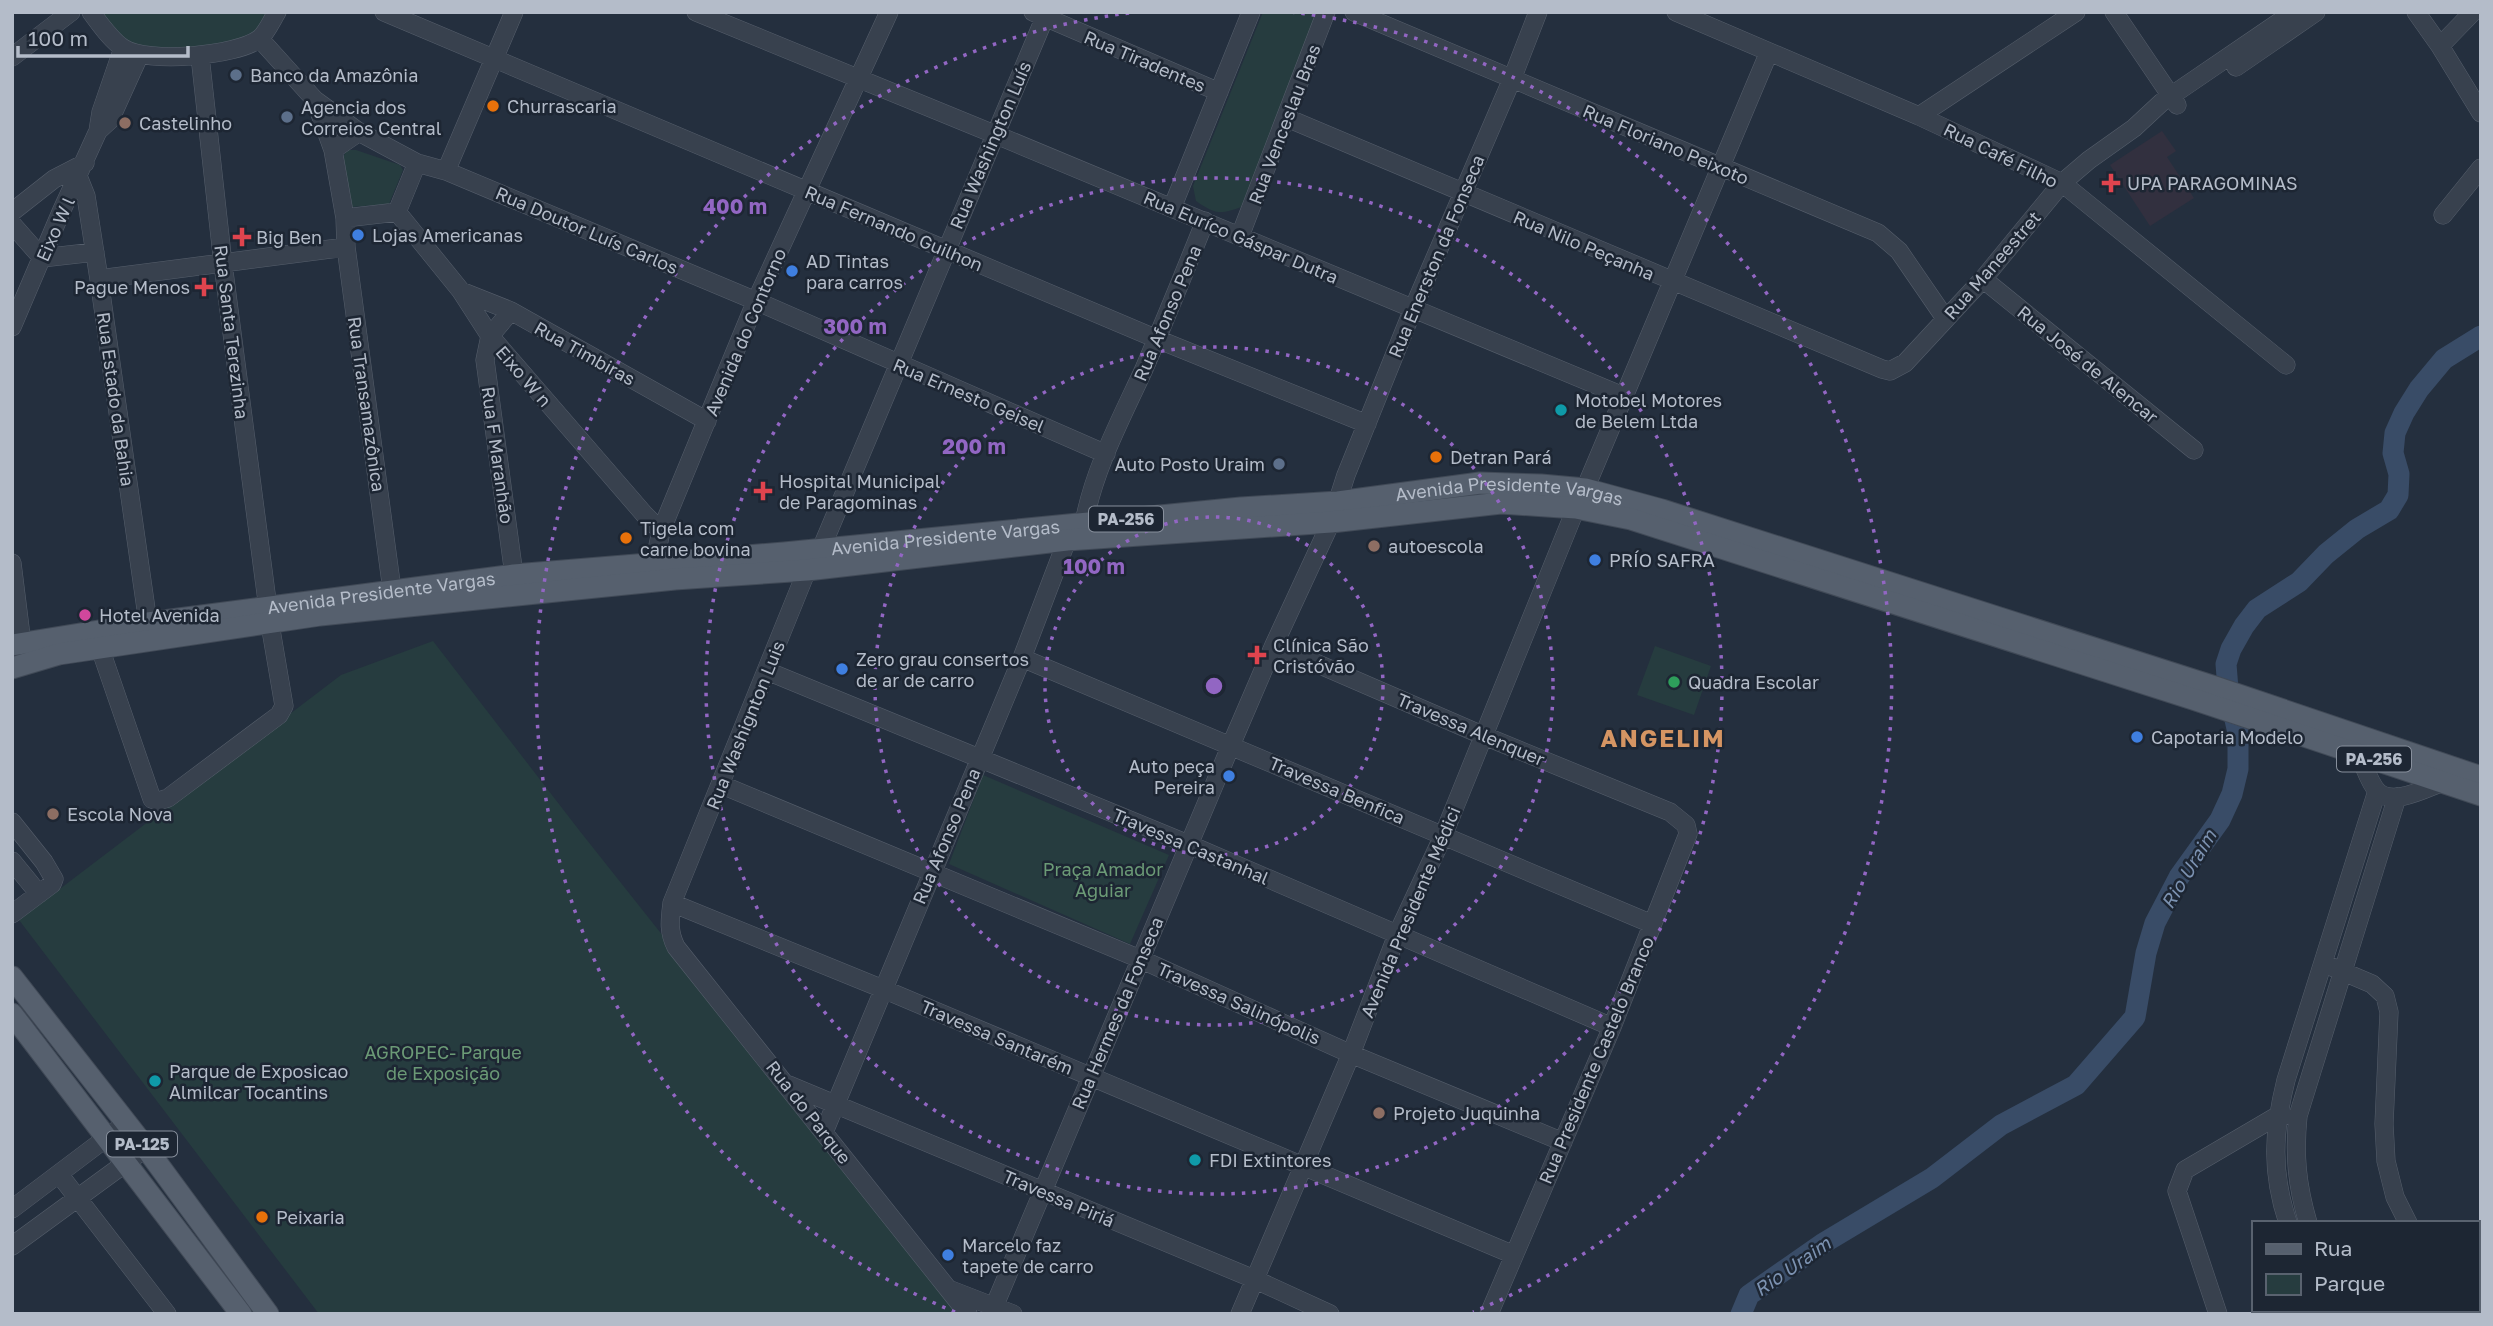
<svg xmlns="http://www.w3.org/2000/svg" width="2493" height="1326" font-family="'Golos Text',sans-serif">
<rect width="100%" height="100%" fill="#242f3e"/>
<path fill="#32303f" d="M 2162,131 L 2176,151 L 2167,157 L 2194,198 L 2150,226 L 2110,165 Z"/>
<path fill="#263c3f" d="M 97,12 L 273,12 L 260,35 C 227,45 147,60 119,38 C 111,32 104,20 97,12 Z
M 1263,12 L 1313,12 L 1315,25 L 1241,207 C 1220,215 1215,214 1196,201 L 1193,186 Z
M 347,150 L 356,150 L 400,165 L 403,170 L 389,204 L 351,207 L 343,157 Z
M 433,641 L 579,830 L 963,1314 L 319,1314 L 19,920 L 341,675 Z
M 1655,646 L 1711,666 L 1694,715 L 1637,695 Z
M 983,775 L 1169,855 L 1130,944 L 949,864 Z"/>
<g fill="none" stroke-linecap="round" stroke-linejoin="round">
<path stroke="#394c67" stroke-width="21" d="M 1741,1314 L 1749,1295 L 1822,1244 L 1932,1178 L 2001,1125 L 2076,1085 L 2135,1017 L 2146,953 L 2155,923 L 2179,877 L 2220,820 L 2232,794 L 2238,769 L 2238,733 L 2228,689 L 2226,664 L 2231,649 L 2244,626 L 2257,609 L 2299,582 L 2326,554 L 2357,529 L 2389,510 L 2398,495 L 2399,474 L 2393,453 L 2395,433 L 2404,413 L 2419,389 L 2444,359 L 2481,336"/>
<defs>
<path id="minor" d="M 91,12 C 100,24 111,40 123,48 C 147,64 236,56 259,39 C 266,34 272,20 277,12
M 384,12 L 1157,339 L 1367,424
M 696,12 L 994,134 L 1623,396
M 1033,12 L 1219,92
M 1354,12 L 1878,233 L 1899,251 L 1945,318
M 1676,12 L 1919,116 L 2062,183 L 2286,365
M 2114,12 L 2177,105
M 2416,12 L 2440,46 L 2481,113
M 260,39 L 315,100 L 359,132 L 417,163 L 397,212 L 345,218 L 333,150 L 359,132
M 2440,46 L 2473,12
M 12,57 L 71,12
M 2236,67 L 2316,12
M 315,100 L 333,150
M 1919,116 L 2076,12
M 1287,118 L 1882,369 L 1890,371 L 1905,363 L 1983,279 L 2062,183 L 2089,160 L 2134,128 L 2162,102 L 2294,12
M 98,131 L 110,120 L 139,56
M 417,163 L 446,171 L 756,301 L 1106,454
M 446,171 L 514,12
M 78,176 L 86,196 L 99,279 L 148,623
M 1172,208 L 1251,12
M 12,212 L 54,179 L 85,163
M 397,212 L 461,291 L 490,336 L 644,514 L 661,531
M 2443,215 L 2481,168
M 345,218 L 346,247 L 392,590
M 12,224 L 42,258
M 1240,236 L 1326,12
M 42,258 L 95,252
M 99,279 L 346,247
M 1983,279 L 2194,450
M 461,291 L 511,311 L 707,421
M 511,311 L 490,336 L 485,360 L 514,575
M 12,327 L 61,212 L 98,131 L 101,112 L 123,48
M 1585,489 L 1769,52
M 1084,523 C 1094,469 1121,419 1144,369 C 1165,320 1185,271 1205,221
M 12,563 L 22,644
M 654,574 L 654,565 L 661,531 L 756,301 L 889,12
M 1274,645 L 1482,735 L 1670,812 L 1686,825 L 1688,834 L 1612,1027 L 1489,1314
M 100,648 L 152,799 L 159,801 L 168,798 L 279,715 L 284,706 L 270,624 L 223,264 L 200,56
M 1022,658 L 1652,924
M 767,671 L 1188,844 L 1612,1027
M 2359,755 C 2364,765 2369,782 2377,791 C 2392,807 2426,788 2443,782
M 722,785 L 1140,959 L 1351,1054 L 1563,1142
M 12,822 L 44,862 L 54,879 L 52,884 L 12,914
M 12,861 L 39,894
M 672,903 L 883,989 L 1514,1255
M 2332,967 L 2372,984 L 2385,996 L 2389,1012 L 2384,1124 L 2386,1161 L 2395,1197 L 2408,1223
M 789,1085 L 1254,1279 L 1330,1314
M 824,1132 L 1022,658 L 1067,540
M 59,1174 L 167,1314
M 12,1209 L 126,1123
M 2288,1223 C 2271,1172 2273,1132 2286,1080 L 2377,791
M 2308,1223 C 2297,1185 2294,1155 2298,1116 L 2397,797
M 12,1246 L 146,1148
M 2477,1287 L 2481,1289
M 951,1290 L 1013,1314
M 2334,1310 L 2337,1314
M 2357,1310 L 2360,1314
M 968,1314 L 676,947 C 668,931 670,920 672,903 L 807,570 L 821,549 L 1047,12
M 991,1314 L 1231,745 L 1274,645 L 1331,522 L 1346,475 L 1413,309 L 1512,79 L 1538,12
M 1240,1314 L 1351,1054 L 1397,935 L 1443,836 L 1576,508
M 2218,1314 L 2177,1191 L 2185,1170 L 2277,1116 L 2284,1116
M 2436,1314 L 2438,1310"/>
<g id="major">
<path id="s1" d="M 12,645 L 148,623 L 514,575 L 784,553 L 1241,508 L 1338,502 L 1480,483 L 1541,485 L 1585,489 L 1662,510 L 2215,687 L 2481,777"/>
<path d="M 12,668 L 59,654 L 320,615 L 675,579 L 807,570 L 1067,540 L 1331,522 L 1501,503 L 1576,508 L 1631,519 L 2193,699 L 2481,795"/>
<path d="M 12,977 L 146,1148 L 268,1314"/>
<path d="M 12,1014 L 241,1314"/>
</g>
</defs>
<use href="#minor" stroke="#565f6c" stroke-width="19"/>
<use href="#major" stroke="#414a57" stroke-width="23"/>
<use href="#minor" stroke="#38414e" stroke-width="18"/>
<use href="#major" stroke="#56606e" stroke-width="21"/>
</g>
<g fill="none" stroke="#9266c3" stroke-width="3.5" stroke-dasharray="3.5 7">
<circle cx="1214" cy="686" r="169"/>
<circle cx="1214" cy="686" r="339"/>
<circle cx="1214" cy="686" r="508"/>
<path d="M955 1312A678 678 0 0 1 1137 12M1291 12A678 678 0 0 1 1473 1312"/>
</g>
<g fill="#5c6f8a" stroke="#1d2633" stroke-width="2.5">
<circle cx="236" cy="75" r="7"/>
<circle cx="287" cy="117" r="7"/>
<circle cx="1279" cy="464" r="7"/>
</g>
<g fill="#e8710a" stroke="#1d2633" stroke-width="2.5">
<circle cx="493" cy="106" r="7"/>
<circle cx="1436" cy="457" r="7"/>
<circle cx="626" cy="538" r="7"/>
<circle cx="262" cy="1217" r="7"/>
</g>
<g fill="#8d6e63" stroke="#1d2633" stroke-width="2.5">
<circle cx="125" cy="123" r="7"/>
<circle cx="1374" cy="546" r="7"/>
<circle cx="53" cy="814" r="7"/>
<circle cx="1379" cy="1113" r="7"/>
</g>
<g fill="#e0444e" stroke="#1d2633" stroke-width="2.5">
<path d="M2107.5 172.5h7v7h7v7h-7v7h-7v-7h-7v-7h7z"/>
<path d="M238.5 226.5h7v7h7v7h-7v7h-7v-7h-7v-7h7z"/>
<path d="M200.5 276.5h7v7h7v7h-7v7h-7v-7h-7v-7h7z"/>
<path d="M759.5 480.5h7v7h7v7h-7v7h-7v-7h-7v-7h7z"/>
<path d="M1253.5 644.5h7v7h7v7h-7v7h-7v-7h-7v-7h7z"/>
</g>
<g fill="#3f7fe0" stroke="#1d2633" stroke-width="2.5">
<circle cx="358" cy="235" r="7"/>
<circle cx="792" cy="271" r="7"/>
<circle cx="1595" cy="560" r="7"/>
<circle cx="842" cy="669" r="7"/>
<circle cx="2137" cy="737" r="7"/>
<circle cx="1229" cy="776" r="7"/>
<circle cx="948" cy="1255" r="7"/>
</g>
<g fill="#0f9aa8" stroke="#1d2633" stroke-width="2.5">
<circle cx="1561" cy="410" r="7"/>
<circle cx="155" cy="1081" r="7"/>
<circle cx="1195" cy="1160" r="7"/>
</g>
<circle fill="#d1479c" stroke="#1d2633" stroke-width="2.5" cx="85" cy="615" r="7"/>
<circle fill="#2e9e5b" stroke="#1d2633" stroke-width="2.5" cx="1674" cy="682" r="7"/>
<g text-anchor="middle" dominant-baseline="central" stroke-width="5" stroke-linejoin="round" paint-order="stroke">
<g fill="#1d2633" stroke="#878f9c" stroke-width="2">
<rect x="1089" y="506.5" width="74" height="25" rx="5"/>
<rect x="2337" y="746.5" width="74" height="25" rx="5"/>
<rect x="107" y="1131.5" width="70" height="25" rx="5"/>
</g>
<g font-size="16" font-weight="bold" fill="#b4bcc9">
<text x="1126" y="519">PA-256</text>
<text x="2374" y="759">PA-256</text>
<text x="142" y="1144">PA-125</text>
</g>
<g font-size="18" fill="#b4bcc9" stroke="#1d2633">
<text transform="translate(1145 61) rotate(23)">Rua Tiradentes</text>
<text transform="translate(1284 124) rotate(-69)">Rua Venceslau Bras</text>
<text transform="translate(1666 144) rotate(23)">Rua Floriano Peixoto</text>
<text transform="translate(990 145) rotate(-67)">Rua Washington Luís</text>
<text transform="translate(2001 155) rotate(26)">Rua Café Filho</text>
<text transform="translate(894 228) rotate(23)">Rua Fernando Guilhon</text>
<text transform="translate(55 229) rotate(-66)">Eixo W l</text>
<text transform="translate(587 230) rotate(23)">Rua Doutor Luís Carlos</text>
<text transform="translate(1241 237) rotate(23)">Rua Euríco Gáspar Dutra</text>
<text transform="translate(1584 245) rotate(23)">Rua Nilo Peçanha</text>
<text transform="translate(1436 256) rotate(-67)">Rua Enerston da Fonseca</text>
<text transform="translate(1992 265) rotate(-49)">Rua Maneestret</text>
<text transform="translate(1167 313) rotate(-67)">Rua Afonso Pena</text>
<text transform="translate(232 332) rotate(83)">Rua Santa Terezinha</text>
<text transform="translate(745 332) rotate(-67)">Avenida do Contorno</text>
<text transform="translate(585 353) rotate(29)">Rua Timbiras</text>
<text transform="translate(2088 364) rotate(39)">Rua José de Alencar</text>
<text transform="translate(524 376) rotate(49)">Eixo W n</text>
<text transform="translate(969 395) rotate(23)">Rua Ernesto Geisel</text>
<text transform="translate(116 399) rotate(82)">Rua Estado da Bahia</text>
<text transform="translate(367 404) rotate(82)">Rua Transamazônica</text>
<text transform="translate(498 455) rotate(82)">Rua F Maranhão</text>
<text stroke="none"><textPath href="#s1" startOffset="1507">Avenida Presidente Vargas</textPath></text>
<text stroke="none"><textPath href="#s1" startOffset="940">Avenida Presidente Vargas</textPath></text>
<text stroke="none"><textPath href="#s1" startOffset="373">Avenida Presidente Vargas</textPath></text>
<text transform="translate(745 725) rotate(-68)">Rua Washignton Luis</text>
<text transform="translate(1471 729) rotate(23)">Travessa Alenquer</text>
<text transform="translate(1337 790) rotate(23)">Travessa Benfica</text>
<text transform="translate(946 836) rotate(-67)">Rua Afonso Pena</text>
<text transform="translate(1191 846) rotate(23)">Travessa Castanhal</text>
<text transform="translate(1410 912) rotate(-67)">Avenida Presidente Médici</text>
<text transform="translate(1239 1003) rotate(24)">Travessa Salinópolis</text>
<text transform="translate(1117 1013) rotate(-67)">Rua Hermes da Fonseca</text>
<text transform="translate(997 1037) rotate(23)">Travessa Santarém</text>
<text transform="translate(1596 1060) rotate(-67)">Rua Presidente Castelo Branco</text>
<text transform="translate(809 1112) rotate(52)">Rua do Parque</text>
<text transform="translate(1059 1198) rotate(23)">Travessa Piriá</text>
</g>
<g font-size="18" fill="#b4bcc9" stroke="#1d2633" text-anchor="start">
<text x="250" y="75">Banco da Amazônia</text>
<text x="507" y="106">Churrascaria</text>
<text x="301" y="107">Agencia dos<tspan x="301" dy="21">Correios Central</tspan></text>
<text x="139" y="123">Castelinho</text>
<text x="2127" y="183">UPA PARAGOMINAS</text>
<text x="372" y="235">Lojas Americanas</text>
<text x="256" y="237">Big Ben</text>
<text x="806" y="261">AD Tintas<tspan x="806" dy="21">para carros</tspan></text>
<text x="190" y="287" text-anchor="end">Pague Menos</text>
<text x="1575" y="400">Motobel Motores<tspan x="1575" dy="21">de Belem Ltda</tspan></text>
<text x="1450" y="457">Detran Pará</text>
<text x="1265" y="464" text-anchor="end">Auto Posto Uraim</text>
<text x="779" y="481">Hospital Municipal<tspan x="779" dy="21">de Paragominas</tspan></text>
<text x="640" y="528">Tigela com<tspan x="640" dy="21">carne bovina</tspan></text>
<text x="1388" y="546">autoescola</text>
<text x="1609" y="560">PRÍO SAFRA</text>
<text x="99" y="615">Hotel Avenida</text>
<text x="1273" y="645">Clínica São<tspan x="1273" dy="21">Cristóvão</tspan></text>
<text x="856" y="659">Zero grau consertos<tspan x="856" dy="21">de ar de carro</tspan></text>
<text x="1688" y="682">Quadra Escolar</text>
<text x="2151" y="737">Capotaria Modelo</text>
<text x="1215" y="766" text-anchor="end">Auto peça<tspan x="1215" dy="21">Pereira</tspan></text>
<text x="67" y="814">Escola Nova</text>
<text x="169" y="1071">Parque de Exposicao<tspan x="169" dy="21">Almilcar Tocantins</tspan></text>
<text x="1393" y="1113">Projeto Juquinha</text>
<text x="1209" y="1160">FDI Extintores</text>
<text x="276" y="1217">Peixaria</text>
<text x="962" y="1245">Marcelo faz<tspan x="962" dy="21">tapete de carro</tspan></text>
</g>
<g font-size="18" fill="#6b9a76" stroke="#1d2633">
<text x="1103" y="869">Praça Amador<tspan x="1103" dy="21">Aguiar</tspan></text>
<text x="443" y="1052">AGROPEC- Parque<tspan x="443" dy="21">de Exposição</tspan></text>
</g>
<g font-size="19" font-style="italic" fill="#7c92b1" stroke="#1d2633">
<text transform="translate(2188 869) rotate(-59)">Rio Uraim</text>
<text transform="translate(1792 1266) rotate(-35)">Rio Uraim</text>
</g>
<g font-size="24" font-weight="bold" letter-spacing="2" fill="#d59563" stroke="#1d2633">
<text x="1663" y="737">ANGELIM</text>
</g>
</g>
<circle cx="1214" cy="686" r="10" fill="#9266c3" stroke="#1d2633" stroke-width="3.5"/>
<g font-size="21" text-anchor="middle" font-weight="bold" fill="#9266c3" stroke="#1d2633" stroke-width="5" stroke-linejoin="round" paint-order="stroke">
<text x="735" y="214">400 m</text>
<text x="855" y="334">300 m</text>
<text x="974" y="454">200 m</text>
<text x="1094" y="574">100 m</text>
</g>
<rect width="2493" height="1326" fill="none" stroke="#b4bcc9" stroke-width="28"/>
<rect x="2252" y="1221" width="228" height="91" fill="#1d2633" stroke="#59626f" stroke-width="2"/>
<rect x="2266" y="1244" width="35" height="10" fill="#56606e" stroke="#59626f" stroke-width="2"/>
<text x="2314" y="1256" font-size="21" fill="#b4bcc9">Rua</text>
<rect x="2266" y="1274" width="35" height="21" fill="#263c3f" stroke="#59626f" stroke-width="2"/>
<text x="2314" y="1291" font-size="21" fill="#b4bcc9">Parque</text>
<path d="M18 46v10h170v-10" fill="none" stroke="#b4bcc9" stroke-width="3.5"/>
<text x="28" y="46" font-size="21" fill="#b4bcc9" stroke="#1d2633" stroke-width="5" paint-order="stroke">100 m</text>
</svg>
